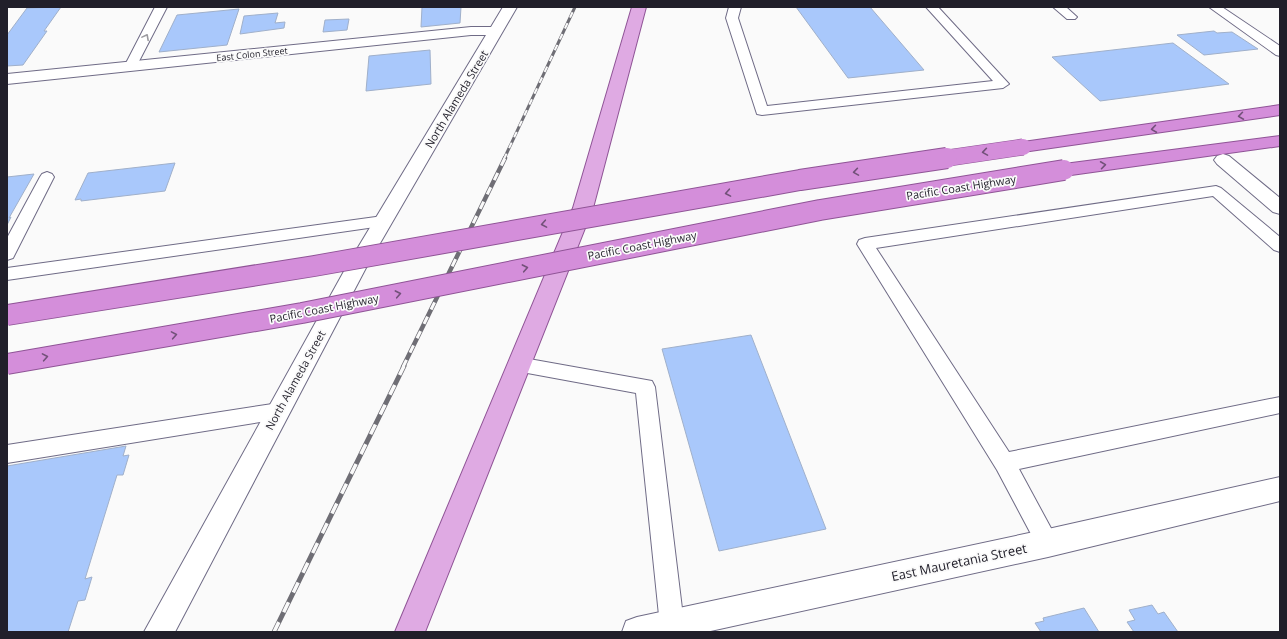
<svg xmlns="http://www.w3.org/2000/svg" width="1287" height="639" font-family="'Open Sans',sans-serif">
<rect width="100%" height="100%" fill="#fafafa"/>
<path fill="#a9c8fb" stroke="#a0b0ca" d="M 61,7 L 44,31 L 47,31 L 23,65 L 7,66 L 7,35 L 27,8 Z
M 422,7 L 461,7 L 460,23 L 421,27 Z
M 796,7 L 870,7 L 924,70 L 848,78 Z
M 239,9 L 227,45 L 159,52 L 177,15 Z
M 278,13 L 275,23 L 285,22 L 284,28 L 240,34 L 244,16 Z
M 349,19 L 347,30 L 323,32 L 325,20 Z
M 1214,31 L 1217,33 L 1232,32 L 1258,49 L 1204,55 L 1177,35 Z
M 1173,43 L 1229,84 L 1100,101 L 1052,57 Z
M 430,50 L 431,84 L 366,91 L 369,56 Z
M 175,163 L 165,191 L 81,201 L 81,199 L 75,200 L 88,173 Z
M 34,174 L 9,218 L 11,217 L 7,225 L 7,177 Z
M 751,335 L 826,529 L 719,551 L 662,349 Z
M 126,446 L 123,456 L 129,455 L 123,475 L 117,475 L 85,579 L 92,577 L 85,600 L 78,601 L 68,632 L 7,632 L 7,466 Z
M 1152,605 L 1158,614 L 1164,612 L 1178,632 L 1134,632 L 1127,622 L 1135,620 L 1129,610 Z
M 1084,608 L 1099,632 L 1041,632 L 1035,623 L 1044,621 L 1043,618 Z"/>
<g fill="none" stroke-linecap="round" stroke-linejoin="round">
<defs>
<path id="service" d="M 155,7 L 167,7 L 136,67 L 134,70 L 126,70 L 124,67 Z
M 729,7 L 741,7 L 738,18 L 767,106 L 993,81 L 926,7 L 938,7 L 1009,84 L 1003,88 L 762,115 L 757,114 L 726,18 Z
M 1053,7 L 1066,7 L 1077,17 L 1075,19 L 1067,19 Z
M 1209,7 L 1222,7 L 1280,46 L 1280,56 L 1276,55 Z
M 47,172 L 52,174 L 54,177 L 15,254 L 13,258 L 7,260 L 7,238 L 40,177 L 42,174 Z
M 1216,186 L 1221,188 L 1280,237 L 1280,252 L 1274,250 L 1213,196 L 876,248 L 1009,452 L 1280,397 L 1280,413 L 1019,469 L 1059,543 L 1056,551 L 1048,554 L 1040,551 L 997,470 L 857,244 L 859,240 L 865,238 Z
M 383,216 L 389,217 L 391,221 L 389,225 L 7,280 L 7,268 Z
M 518,357 L 652,381 L 655,387 L 684,625 L 681,632 L 663,632 L 660,625 L 636,393 L 511,370 L 509,365 L 511,360 Z
M 279,403 L 286,405 L 289,411 L 286,417 L 279,419 L 7,463 L 7,445 Z"/>
<path id="minor" d="M 503,7 L 517,7 L 368,264 L 175,632 L 144,632 L 348,264 L 486,35 L 471,35 L 7,84 L 7,74 L 471,27 L 491,27 Z
M 1223,154 L 1229,156 L 1280,198 L 1280,214 L 1273,212 L 1217,164 L 1214,160 L 1217,156 Z
M 1280,477 L 1280,501 L 1048,557 L 706,632 L 622,632 L 626,621 L 637,617 L 1048,529 Z"/>
<path id="primary" d="M 632,7 L 646,7 L 593,208 L 425,632 L 395,632 L 573,208 Z"/>
<path id="trunk" d="M 1280,105 L 1280,115 L 1023,152 L 1017,151 L 1014,147 L 1017,143 L 1023,142 Z
M 1280,136 L 1280,146 L 1064,176 L 1058,174 L 1055,170 L 1058,166 L 1064,164 Z"/>
</defs>
<use href="#service" stroke="#6f6b86" stroke-width="2"/>
<use href="#minor" stroke="#6f6b86" stroke-width="2"/>
<use href="#primary" stroke="#8f5496" stroke-width="2"/>
<use href="#trunk" stroke="#8f5496" stroke-width="2"/>
<use href="#service" fill="#fff" fill-rule="evenodd"/>
<use href="#minor" fill="#fff" fill-rule="evenodd"/>
<use href="#primary" fill="#dfaae3" fill-rule="evenodd"/>
<use href="#trunk" fill="#d48eda" fill-rule="evenodd"/>
<defs>
<path id="rail-far2" d="M 504,159 L 575,7"/>
<path id="rail-far1" d="M 403,367 L 505,158"/>
<path id="rail" d="M 274,632 L 404,366"/>
</defs>
<use href="#rail-far2" stroke="#6f6e75" stroke-width="3"/>
<use href="#rail-far1" stroke="#6f6e75" stroke-width="4.5"/>
<use href="#rail" stroke="#6f6e75" stroke-width="5"/>
<use href="#rail-far2" stroke="#fafafa" stroke-width="2" stroke-dasharray="6" stroke-linecap="butt"/>
<use href="#rail-far1" stroke="#fafafa" stroke-width="3" stroke-dasharray="8" stroke-linecap="butt"/>
<use href="#rail" stroke="#fafafa" stroke-width="3.5" stroke-dasharray="11" stroke-linecap="butt"/>
<defs>
<path id="trunk-bridge-far1" d="M 941,159 L 1023,147"/>
<path id="trunk-bridge" d="M 7,315 L 314,266 L 800,180 L 947,158
M 7,364 L 302,313 L 820,210 L 1064,170"/>
</defs>
<use href="#trunk-bridge-far1" stroke="#8f5496" stroke-width="17" stroke-linecap="butt"/>
<use href="#trunk-bridge" stroke="#8f5496" stroke-width="22" stroke-linecap="butt"/>
<use href="#trunk-bridge-far1" stroke="#d48eda" stroke-width="16"/>
<use href="#trunk-bridge" stroke="#d48eda" stroke-width="20"/>
</g>
<defs><path id="oneway-chevron" d="M-2-3.5L2.5 0L-2 3.5" fill="none" stroke-width="1.6" stroke-linecap="round" stroke-linejoin="round"/></defs>
<use stroke="#9b9a9f" href="#oneway-chevron" transform="translate(146 37) rotate(-62)"/>
<g stroke="#725179">
<use href="#oneway-chevron" transform="translate(1241 116) rotate(172)"/>
<use href="#oneway-chevron" transform="translate(1154 129) rotate(172)"/>
<use href="#oneway-chevron" transform="translate(985 152) rotate(171)"/>
<use href="#oneway-chevron" transform="translate(1103 165) rotate(-8)"/>
<use href="#oneway-chevron" transform="translate(856 172) rotate(171)"/>
<use href="#oneway-chevron" transform="translate(728 193) rotate(170)"/>
<use href="#oneway-chevron" transform="translate(544 224) rotate(170)"/>
<use href="#oneway-chevron" transform="translate(525 268) rotate(-11)"/>
<use href="#oneway-chevron" transform="translate(398 294) rotate(-11)"/>
<use href="#oneway-chevron" transform="translate(174 335) rotate(-10)"/>
<use href="#oneway-chevron" transform="translate(45 357) rotate(-10)"/>
</g>
<g text-anchor="middle" dominant-baseline="central" stroke-width="3.5" stroke-linejoin="round" paint-order="stroke">
<g font-size="9" fill="#211f2a" stroke="#fafafa">
<text transform="translate(252 54) rotate(-6)">East Colon Street</text>
</g>
<g font-size="11" fill="#211f2a" stroke="#fafafa">
<text transform="translate(456 99) rotate(-59)">North Alameda Street</text>
<text transform="translate(961 187) rotate(-9)">Pacific Coast Highway</text>
<text transform="translate(642 245) rotate(-11)">Pacific Coast Highway</text>
<text transform="translate(324 308) rotate(-11)">Pacific Coast Highway</text>
<text transform="translate(295 380) rotate(-61)">North Alameda Street</text>
</g>
<g font-size="13" fill="#211f2a" stroke="#fafafa">
<text transform="translate(959 562) rotate(-12)">East Mauretania Street</text>
</g>
</g>
<rect width="1287" height="639" fill="none" stroke="#211f2a" stroke-width="16"/>
</svg>
